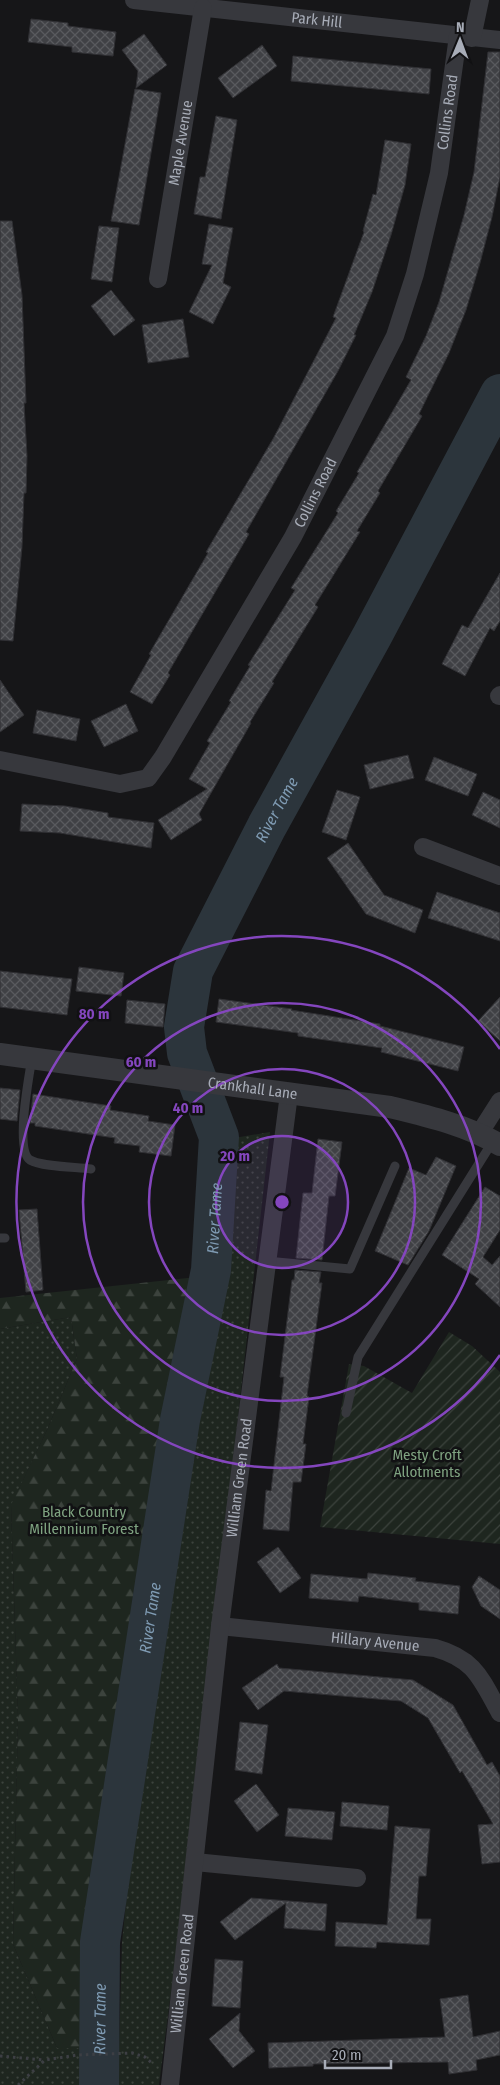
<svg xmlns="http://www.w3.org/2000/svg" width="500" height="2085" font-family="'Fira Sans Condensed',sans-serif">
<defs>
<pattern id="grass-dots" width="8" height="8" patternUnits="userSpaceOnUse" patternTransform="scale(1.25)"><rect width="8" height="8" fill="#1e261f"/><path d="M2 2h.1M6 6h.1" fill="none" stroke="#3c433d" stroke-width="1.8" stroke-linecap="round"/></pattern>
<pattern id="forest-firs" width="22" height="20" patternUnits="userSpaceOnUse" patternTransform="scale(1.25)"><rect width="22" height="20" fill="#1e261f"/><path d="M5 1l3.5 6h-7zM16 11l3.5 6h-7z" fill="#3c433d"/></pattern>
<pattern id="garden-furrows" width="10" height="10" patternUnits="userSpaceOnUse" patternTransform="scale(1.25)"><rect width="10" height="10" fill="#1e261f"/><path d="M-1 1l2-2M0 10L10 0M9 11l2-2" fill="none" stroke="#3c433d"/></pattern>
<pattern id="building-cross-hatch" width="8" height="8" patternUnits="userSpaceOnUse" patternTransform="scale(1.25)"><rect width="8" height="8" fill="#404145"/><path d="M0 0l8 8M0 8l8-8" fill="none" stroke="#595a5e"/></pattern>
</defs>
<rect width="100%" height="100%" fill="#161618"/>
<path fill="url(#grass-dots)" d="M 270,1132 L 190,1845 L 159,2085 L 118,2085 L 122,1942 L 133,1833 L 144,1753 L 159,1676 L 183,1511 L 214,1331 L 226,1248 L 234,1138 Z
M 71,1317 L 77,1359 L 47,1430 L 11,1506 L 18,1717 L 13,1944 L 57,2048 L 94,2048 L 93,2085 L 0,2085 L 0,1329 Z"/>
<path fill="url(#forest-firs)" d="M 197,1277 L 96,1889 L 94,2048 L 57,2048 L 13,1944 L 18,1717 L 11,1505 L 47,1430 L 77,1359 L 71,1317 L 0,1329 L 0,1298 Z"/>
<path fill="url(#garden-furrows)" d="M 449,1332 L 472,1346 L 500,1372 L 500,1544 L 320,1527 L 349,1364 L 364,1366 L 412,1393 Z"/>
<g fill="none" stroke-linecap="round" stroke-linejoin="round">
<path stroke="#2c353c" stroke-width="40" id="s1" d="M 99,2085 L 100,1942 L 180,1420 L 211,1270 L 219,1137 L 187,1053 L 184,1027 L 193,971 L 267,826 L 372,636 L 500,394"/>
</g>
<path fill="url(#building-cross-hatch)" stroke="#303034" d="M 31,19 L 68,23 L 68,26 L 116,32 L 113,56 L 72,52 L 72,47 L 28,42 Z
M 144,34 L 167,65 L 136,88 L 138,71 L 122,50 Z
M 262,45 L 277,66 L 233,98 L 218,78 Z
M 488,52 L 500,52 L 500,177 L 492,217 L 480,263 L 466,310 L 449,353 L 419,414 L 422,416 L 378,491 L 380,493 L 357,531 L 360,532 L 315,605 L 318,607 L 272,682 L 274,683 L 250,722 L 251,723 L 199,814 L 202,820 L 171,840 L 158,820 L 207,789 L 189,779 L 210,743 L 207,741 L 231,702 L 229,701 L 250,666 L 248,665 L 295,590 L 291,588 L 338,513 L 336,511 L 359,473 L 357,472 L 411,380 L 406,377 L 426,336 L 439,302 L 464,215 L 474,172 Z
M 293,56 L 431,69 L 429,94 L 291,81 Z
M 135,89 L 161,93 L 139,225 L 111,221 Z
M 216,116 L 237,120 L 221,219 L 194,214 L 200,177 L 205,177 Z
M 385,140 L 411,144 L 405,185 L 391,235 L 372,292 L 354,335 L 356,335 L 338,371 L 246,532 L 249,534 L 168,673 L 170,675 L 152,704 L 130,692 L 151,655 L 149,654 L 208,553 L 206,552 L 273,439 L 336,318 L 333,317 L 364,232 L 363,231 L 373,194 L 376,195 Z
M 0,221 L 12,221 L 22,295 L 26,403 L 24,403 L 27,456 L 26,493 L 24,493 L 22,547 L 13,641 L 0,640 Z
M 209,224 L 233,228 L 223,283 L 231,287 L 213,324 L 189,312 L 212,265 L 202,264 Z
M 99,226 L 119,228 L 112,282 L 91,279 Z
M 111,290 L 135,320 L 114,336 L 91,306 Z
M 183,319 L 189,357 L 148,363 L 142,325 Z
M 500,573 L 500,621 L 494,631 L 490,628 L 465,676 L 442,664 L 462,625 L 468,628 Z
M 0,680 L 24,715 L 0,732 Z
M 126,704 L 138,731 L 104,747 L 91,721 Z
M 37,710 L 80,719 L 76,741 L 33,733 Z
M 408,755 L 414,778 L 370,789 L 364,765 Z
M 434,757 L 477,774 L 468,796 L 425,780 Z
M 337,790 L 360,797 L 346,840 L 322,832 Z
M 483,792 L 500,800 L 500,828 L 472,815 Z
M 22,804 L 65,806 L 108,813 L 108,817 L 154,823 L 151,848 L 60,833 L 20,831 Z
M 348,843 L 384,895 L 423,910 L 415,933 L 366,914 L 327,858 Z
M 437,892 L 500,913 L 500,941 L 428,918 Z
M 79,967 L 124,973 L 121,996 L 76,991 Z
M 0,971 L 72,979 L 67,1015 L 0,1007 Z
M 500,997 L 500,1041 L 478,1021 Z
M 219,999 L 292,1009 L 291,1010 L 380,1024 L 380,1026 L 464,1047 L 458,1071 L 381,1052 L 382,1048 L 298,1036 L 298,1033 L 216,1022 Z
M 127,1000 L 165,1004 L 163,1027 L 125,1023 Z
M 0,1088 L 20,1090 L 17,1121 L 0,1119 Z
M 33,1094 L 111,1106 L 110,1110 L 149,1116 L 148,1121 L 175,1125 L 171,1156 L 139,1152 L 140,1146 L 114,1143 L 115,1138 L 35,1126 L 35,1123 L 30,1123 Z
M 318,1139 L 342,1142 L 335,1196 L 329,1196 L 322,1260 L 296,1258 L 303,1193 L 312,1193 Z
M 436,1157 L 456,1166 L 429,1231 L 408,1265 L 375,1251 L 409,1168 L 426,1175 Z
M 485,1187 L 500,1196 L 500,1230 L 483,1257 L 492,1265 L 500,1256 L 500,1307 L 475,1284 L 479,1279 L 442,1255 Z
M 37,1209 L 43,1290 L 26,1292 L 19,1210 Z
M 295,1270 L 321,1272 L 319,1283 L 322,1283 L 307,1396 L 309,1397 L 303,1444 L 306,1444 L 301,1482 L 293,1482 L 289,1531 L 263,1529 L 266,1490 L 271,1491 L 284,1377 L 280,1377 L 292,1280 L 294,1280 Z
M 278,1547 L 301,1578 L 280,1593 L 257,1562 Z
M 368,1573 L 416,1578 L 415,1581 L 460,1586 L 458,1614 L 419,1610 L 419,1603 L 359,1596 L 358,1602 L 309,1598 L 311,1574 L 367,1579 Z
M 479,1576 L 500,1590 L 500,1619 L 481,1606 L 472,1587 Z
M 277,1664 L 279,1668 L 413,1680 L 453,1705 L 487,1765 L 492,1762 L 500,1776 L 500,1862 L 482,1864 L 478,1825 L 493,1824 L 462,1771 L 460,1773 L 428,1718 L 401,1701 L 284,1691 L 258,1710 L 242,1688 Z
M 240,1722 L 268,1725 L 262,1774 L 235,1770 Z
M 256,1784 L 279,1815 L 257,1832 L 234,1801 Z
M 342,1802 L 389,1806 L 387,1830 L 340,1826 Z
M 288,1808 L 335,1812 L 332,1840 L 285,1836 Z
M 395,1826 L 430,1829 L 426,1876 L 419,1876 L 416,1919 L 431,1919 L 429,1945 L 377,1942 L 376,1948 L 335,1946 L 336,1922 L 387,1925 Z
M 251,1898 L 327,1904 L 325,1931 L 284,1928 L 286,1903 L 235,1940 L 220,1922 Z
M 215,1959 L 243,1961 L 240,2008 L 212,2006 Z
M 468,1995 L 473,2037 L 500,2031 L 500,2055 L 476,2060 L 477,2070 L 449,2074 L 448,2062 L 313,2064 L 313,2066 L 269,2068 L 268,2043 L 445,2037 L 440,1999 Z
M 240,2013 L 239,2031 L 255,2051 L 233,2068 L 209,2039 Z"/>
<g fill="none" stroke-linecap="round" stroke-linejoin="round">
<path stroke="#3d3f44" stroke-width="3" stroke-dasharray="2.5 4" stroke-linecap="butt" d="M 0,2056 L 44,2060
M 18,2085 L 45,2060 L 77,2055 L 132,2053 L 145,2057 L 153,2064"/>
<path stroke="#37383d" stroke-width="9" d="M 32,1058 C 29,1076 15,1150 30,1160 C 42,1167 76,1167 91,1169
M 0,1238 L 5,1238
M 267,1261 L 350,1269 L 395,1166
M 346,1413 L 358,1357 L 493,1141"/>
<g stroke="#37383d" stroke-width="18">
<path id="s2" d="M 134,0 L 500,40"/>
<path d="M 472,38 L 480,0"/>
<path id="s3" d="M 158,279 L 203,8"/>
<path d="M 499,696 L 500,695"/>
<path id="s4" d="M 0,760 L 120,784 L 148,778 L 163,757 L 293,537 L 395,336 L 415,274 L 439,173 L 458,36"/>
<path d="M 423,847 L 500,876"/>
<path d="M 479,1134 L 500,1101"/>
<path id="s5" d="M 220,1626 L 435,1648 C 475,1659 481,1679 500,1713"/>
<path d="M 195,1862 L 357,1878"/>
<path id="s6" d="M 170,2085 L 220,1626 L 289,1094"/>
</g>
<path stroke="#37383d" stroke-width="22" id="s7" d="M 0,1054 L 390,1107 C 427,1116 466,1125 500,1145"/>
</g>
<circle cx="282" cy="1202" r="66" fill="#8446be" fill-opacity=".12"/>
<g fill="none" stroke="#8446be" stroke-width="2.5">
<circle cx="282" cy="1202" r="66"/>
<circle cx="282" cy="1202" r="133"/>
<circle cx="282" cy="1202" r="199"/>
<path d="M500 1355A266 266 0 1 1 500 1049"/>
</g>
<g text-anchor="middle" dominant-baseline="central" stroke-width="5" stroke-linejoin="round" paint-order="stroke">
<g font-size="15" fill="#a8adb8" stroke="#111113">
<text stroke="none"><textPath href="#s2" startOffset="184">Park Hill</textPath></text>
<text stroke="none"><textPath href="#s4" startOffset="888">Collins Road</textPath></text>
<text stroke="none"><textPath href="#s3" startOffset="138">Maple Avenue</textPath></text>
<text stroke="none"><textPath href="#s4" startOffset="482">Collins Road</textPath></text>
<text stroke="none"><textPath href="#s7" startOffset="255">Crankhall Lane</textPath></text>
<text stroke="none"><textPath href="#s6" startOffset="611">William Green Road</textPath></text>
<text stroke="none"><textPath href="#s5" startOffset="156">Hillary Avenue</textPath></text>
<text stroke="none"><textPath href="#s6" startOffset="112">William Green Road</textPath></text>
</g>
<g font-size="15" fill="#7fa381" stroke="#111113">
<text x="427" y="1455">Mesty Croft<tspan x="427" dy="17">Allotments</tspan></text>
<text x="84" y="1512">Black Country<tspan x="84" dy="17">Millennium Forest</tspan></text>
</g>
<g font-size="16" font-style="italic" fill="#7f9bb3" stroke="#111113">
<text stroke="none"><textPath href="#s1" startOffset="1312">River Tame</textPath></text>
<text stroke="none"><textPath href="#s1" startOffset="876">River Tame</textPath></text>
<text stroke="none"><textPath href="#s1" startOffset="471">River Tame</textPath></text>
<text stroke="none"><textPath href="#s1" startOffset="66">River Tame</textPath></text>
</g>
</g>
<circle cx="282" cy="1202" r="8" fill="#8446be" stroke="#111113" stroke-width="2.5"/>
<g font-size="15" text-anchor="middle" font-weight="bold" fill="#8446be" stroke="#111113" stroke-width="5" stroke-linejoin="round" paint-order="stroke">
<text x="94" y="1019">80 m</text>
<text x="141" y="1067">60 m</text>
<text x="188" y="1113">40 m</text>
<text x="235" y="1161">20 m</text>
</g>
<g transform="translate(460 40) rotate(1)" stroke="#111113" stroke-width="4" paint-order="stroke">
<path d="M0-4L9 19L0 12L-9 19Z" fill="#a8adb8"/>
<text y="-8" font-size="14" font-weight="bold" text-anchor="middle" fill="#a8adb8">N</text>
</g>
<path d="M325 2060v8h66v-8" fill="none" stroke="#a8adb8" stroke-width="2.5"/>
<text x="332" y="2060" font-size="15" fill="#a8adb8" stroke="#111113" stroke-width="4" paint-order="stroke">20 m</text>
</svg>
